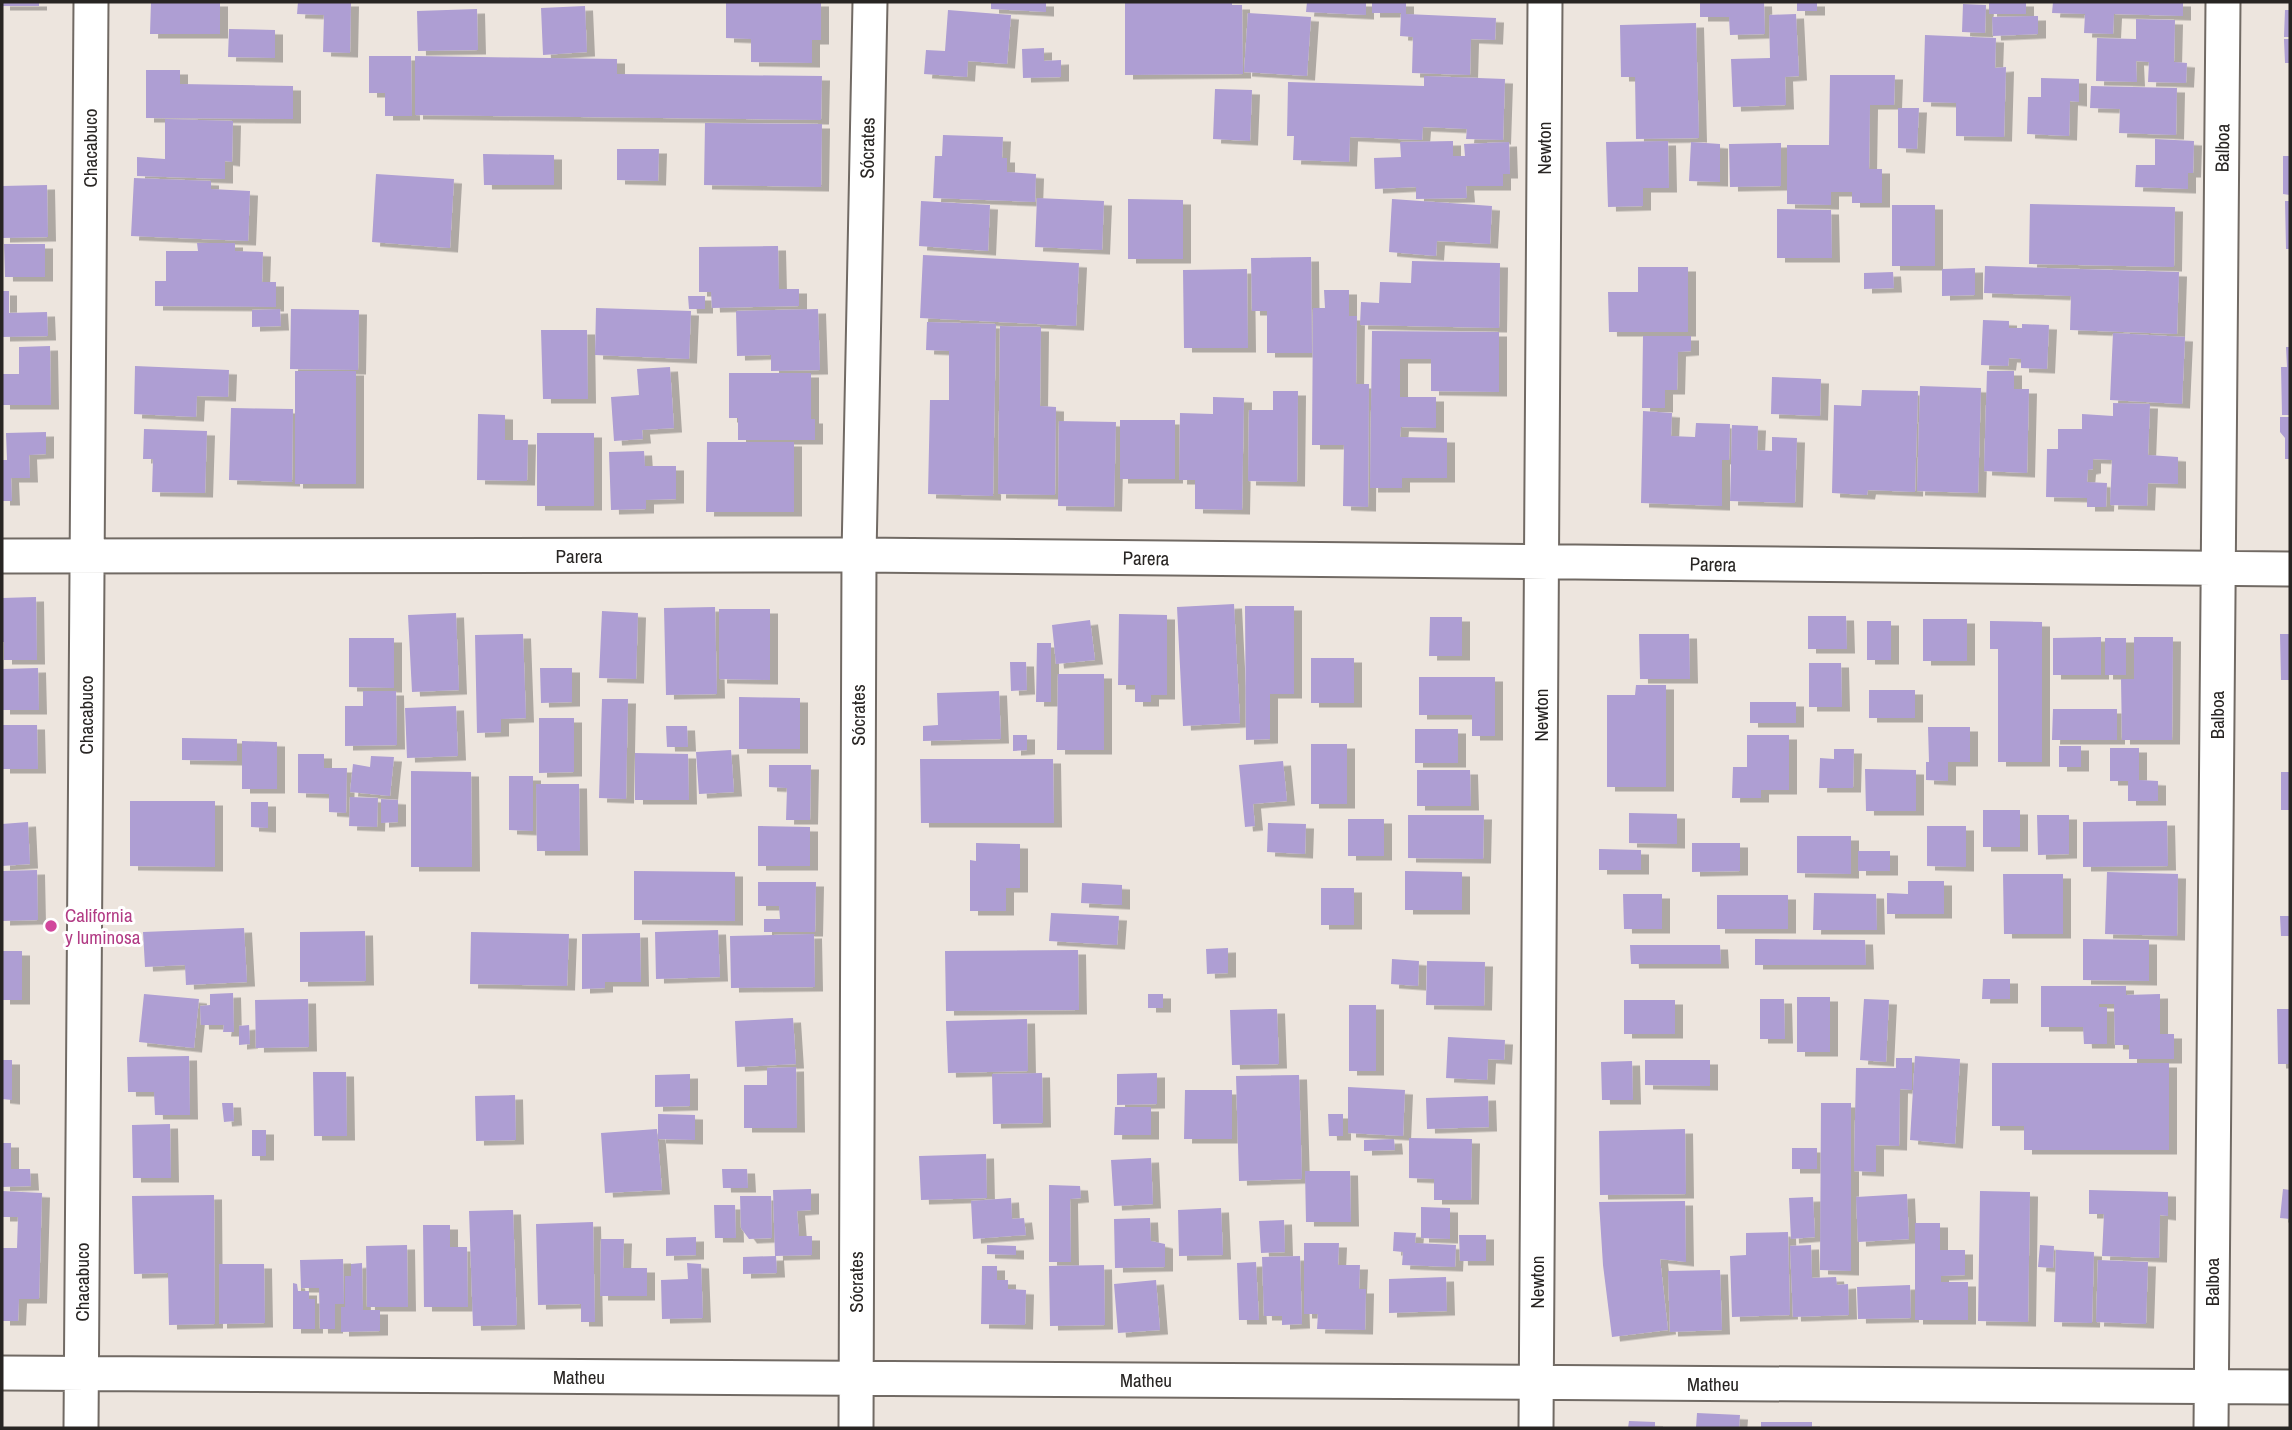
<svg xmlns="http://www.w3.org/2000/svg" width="2292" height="1430" font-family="'Archivo Narrow',sans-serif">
<defs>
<filter id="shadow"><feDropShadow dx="8" dy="4.5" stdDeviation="0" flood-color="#0004"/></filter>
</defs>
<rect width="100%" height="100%" fill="#ede5de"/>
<path fill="#ae9ed3" filter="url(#shadow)" d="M 2,2 L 39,2 L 39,6 L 2,6 Z
M 151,2 L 220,2 L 220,34 L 150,34 Z
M 298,2 L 351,2 L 350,53 L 323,52 L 324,15 L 297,14 Z
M 726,2 L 821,2 L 821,40 L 812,40 L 812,63 L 751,62 L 751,39 L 726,38 Z
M 991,2 L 1046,2 L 1046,12 L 991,9 Z
M 1125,2 L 1232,2 L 1232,5 L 1242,5 L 1243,74 L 1125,75 Z
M 1307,2 L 1366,2 L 1366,15 L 1306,12 Z
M 1372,2 L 1406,2 L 1406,14 L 1496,18 L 1495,40 L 1471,39 L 1470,75 L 1412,73 L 1413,37 L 1400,36 L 1401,13 L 1372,13 Z
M 1700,2 L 1764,2 L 1765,34 L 1730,35 L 1729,17 L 1700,17 Z
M 1797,2 L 1817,2 L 1817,11 L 1797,11 Z
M 1989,2 L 2026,2 L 2026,14 L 1989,14 Z
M 2053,2 L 2183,2 L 2183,16 L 2114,14 L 2113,34 L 2084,33 L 2085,14 L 2052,13 Z
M 1963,4 L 1986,5 L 1985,33 L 1962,32 Z
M 585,6 L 587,52 L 543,55 L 541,8 Z
M 477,9 L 478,50 L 418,51 L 417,11 Z
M 948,10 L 1011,15 L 1007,64 L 968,61 L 967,77 L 924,74 L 926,50 L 945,51 Z
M 2285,10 L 2290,10 L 2290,37 L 2284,37 Z
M 1248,13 L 1311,17 L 1307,76 L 1244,72 Z
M 1796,14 L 1799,76 L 1785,77 L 1786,105 L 1733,107 L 1731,59 L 1770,58 L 1769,15 Z
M 2038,16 L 2038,34 L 1993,36 L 1992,17 Z
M 2136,19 L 2175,20 L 2174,62 L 2187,63 L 2186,83 L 2148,82 L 2149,62 L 2136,61 L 2137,82 L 2096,81 L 2097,38 L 2136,39 Z
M 1696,23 L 1699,138 L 1636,139 L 1635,77 L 1621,77 L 1620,25 Z
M 229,29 L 275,30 L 275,58 L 228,57 Z
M 1925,35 L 1996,38 L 1995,68 L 2006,67 L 2004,137 L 1956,136 L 1956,103 L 1923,102 Z
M 2284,39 L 2290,39 L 2290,63 L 2285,63 Z
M 1044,48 L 1044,61 L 1061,60 L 1061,77 L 1023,78 L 1022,49 Z
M 369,56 L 411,56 L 412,116 L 385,116 L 385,93 L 369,93 Z
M 415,56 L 617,59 L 617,74 L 822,76 L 821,120 L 415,115 Z
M 146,70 L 180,70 L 180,84 L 293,86 L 293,119 L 146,118 Z
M 1830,75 L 1895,75 L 1894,105 L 1870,105 L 1869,169 L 1882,169 L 1882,203 L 1852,203 L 1852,192 L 1831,192 L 1831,205 L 1787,204 L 1787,145 L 1829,145 Z
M 1424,76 L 1505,79 L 1503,140 L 1466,139 L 1467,129 L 1423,127 L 1422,140 L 1350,137 L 1349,162 L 1293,160 L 1294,136 L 1287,136 L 1288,82 L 1424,86 Z
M 2041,78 L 2079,79 L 2079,102 L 2070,101 L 2069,136 L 2027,134 L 2028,97 L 2041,97 Z
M 2091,86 L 2177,88 L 2176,135 L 2119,133 L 2120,109 L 2090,108 Z
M 1215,89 L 1252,90 L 1250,141 L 1213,139 Z
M 1898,108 L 1919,108 L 1917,149 L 1898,148 Z
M 165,119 L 233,121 L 232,162 L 225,161 L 225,179 L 137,176 L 137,157 L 165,159 Z
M 705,123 L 822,124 L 821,187 L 704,185 Z
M 943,135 L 1003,137 L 1002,158 L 1007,158 L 1007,172 L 1036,174 L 1035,202 L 933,198 L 935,156 L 942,156 Z
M 2155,139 L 2194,141 L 2193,173 L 2188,173 L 2188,189 L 2135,187 L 2136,165 L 2155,165 Z
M 1453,141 L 1453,156 L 1465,156 L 1464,144 L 1509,142 L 1510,174 L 1503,174 L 1503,186 L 1466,186 L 1467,198 L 1416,199 L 1416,187 L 1375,189 L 1374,158 L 1401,157 L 1400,142 Z
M 1668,141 L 1669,188 L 1643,188 L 1643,206 L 1608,207 L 1606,142 Z
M 1691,142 L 1720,144 L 1720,182 L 1689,181 Z
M 1781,143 L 1781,186 L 1730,187 L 1729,144 Z
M 617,149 L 659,149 L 658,181 L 617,180 Z
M 483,154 L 554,155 L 554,185 L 484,185 Z
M 2283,156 L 2290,156 L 2290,195 L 2283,194 Z
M 376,174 L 454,179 L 450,248 L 372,242 Z
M 134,178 L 211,181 L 211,189 L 250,191 L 248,241 L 131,236 Z
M 47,185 L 48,237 L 2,238 L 2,186 Z
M 1037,198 L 1104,201 L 1102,250 L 1035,247 Z
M 1128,199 L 1183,200 L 1183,259 L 1128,259 Z
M 1392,199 L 1492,206 L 1490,244 L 1437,241 L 1436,256 L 1389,252 Z
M 921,201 L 990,205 L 988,251 L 919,246 Z
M 2285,201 L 2290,201 L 2290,249 L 2286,249 Z
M 2030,204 L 2175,207 L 2174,267 L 2029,264 Z
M 1892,205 L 1935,205 L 1935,266 L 1892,266 Z
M 1777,209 L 1831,210 L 1832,258 L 1777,258 Z
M 197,243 L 235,243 L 235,251 L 263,252 L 262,282 L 276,282 L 276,307 L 155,306 L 155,281 L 166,281 L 166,251 L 198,251 Z
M 4,244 L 45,244 L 45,277 L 5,277 Z
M 778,246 L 779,289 L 799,289 L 799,306 L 712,308 L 711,292 L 699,292 L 699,247 Z
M 923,255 L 1079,263 L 1076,326 L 920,318 Z
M 1311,257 L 1312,353 L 1267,353 L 1267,311 L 1252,311 L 1251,258 Z
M 1412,261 L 1500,263 L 1499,328 L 1360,325 L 1361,302 L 1379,303 L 1380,282 L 1411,283 Z
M 1985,266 L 2179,272 L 2177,334 L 2070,330 L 2071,296 L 1984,293 Z
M 1638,267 L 1688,267 L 1688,332 L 1609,332 L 1608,292 L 1638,292 Z
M 1975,268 L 1975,295 L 1942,296 L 1942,269 Z
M 1247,269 L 1248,348 L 1184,348 L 1183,270 Z
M 1893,272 L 1894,288 L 1864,289 L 1864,273 Z
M 1324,290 L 1349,290 L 1349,316 L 1357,316 L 1356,384 L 1369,384 L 1368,507 L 1343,506 L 1344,445 L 1312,445 L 1313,308 L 1325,308 Z
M 2,291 L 9,291 L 9,313 L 47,312 L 48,336 L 2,337 Z
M 688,296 L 705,296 L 705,309 L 689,309 Z
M 596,308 L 691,311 L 689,359 L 595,355 Z
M 280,309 L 281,326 L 252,327 L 252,310 Z
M 291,309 L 359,310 L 358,370 L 290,369 Z
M 818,309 L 820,370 L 771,371 L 771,355 L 737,356 L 736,311 Z
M 1983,320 L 2009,321 L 2009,328 L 2022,328 L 2022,324 L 2049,325 L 2047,369 L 2021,368 L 2021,359 L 2009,358 L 2008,366 L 1981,365 Z
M 927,322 L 996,324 L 993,496 L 928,494 L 930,400 L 949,400 L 949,351 L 926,350 Z
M 1000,326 L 1041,327 L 1040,406 L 1056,407 L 1055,495 L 998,494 Z
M 541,330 L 587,330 L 588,399 L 543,399 Z
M 1372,331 L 1499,332 L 1499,392 L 1431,391 L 1431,359 L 1400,359 L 1400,397 L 1436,397 L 1436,428 L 1401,427 L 1400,437 L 1447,438 L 1447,478 L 1402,478 L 1402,488 L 1370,488 Z
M 2113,333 L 2185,337 L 2182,404 L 2110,400 Z
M 1643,336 L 1691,336 L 1691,351 L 1678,352 L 1677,390 L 1665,390 L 1665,408 L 1642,408 Z
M 50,346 L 51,405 L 2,405 L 2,374 L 19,374 L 19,347 Z
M 2286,347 L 2290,347 L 2290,415 L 2282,415 L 2281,367 L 2287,367 Z
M 135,366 L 229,370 L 228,397 L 197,396 L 196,417 L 134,414 Z
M 670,367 L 674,428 L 642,430 L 643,439 L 614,441 L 611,397 L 639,395 L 637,369 Z
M 295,371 L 356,371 L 356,484 L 295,484 Z
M 1987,371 L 2014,371 L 2014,389 L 2029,389 L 2027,473 L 1984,471 Z
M 729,373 L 811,373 L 811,419 L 815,419 L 815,440 L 738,440 L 738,418 L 729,418 Z
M 1772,377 L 1821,379 L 1820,416 L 1771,414 Z
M 1920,386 L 1981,388 L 1978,493 L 1917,491 Z
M 1862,390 L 1918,391 L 1915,492 L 1868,490 L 1867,495 L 1832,493 L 1834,405 L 1861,406 Z
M 1273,391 L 1298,391 L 1297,482 L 1248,481 L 1249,410 L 1273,410 Z
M 1213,397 L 1244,398 L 1242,510 L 1195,509 L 1195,480 L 1179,480 L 1180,413 L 1213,414 Z
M 2113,403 L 2150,404 L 2148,455 L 2178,457 L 2178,484 L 2148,483 L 2147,506 L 2110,505 L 2112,460 L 2093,459 L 2093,469 L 2088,470 L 2087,482 L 2107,483 L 2106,507 L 2087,507 L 2087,498 L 2046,497 L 2047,449 L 2058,449 L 2058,429 L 2082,429 L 2082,414 L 2113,416 Z
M 231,408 L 293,409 L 292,482 L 229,480 Z
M 1643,411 L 1672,413 L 1671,436 L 1695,437 L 1696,423 L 1730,424 L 1729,460 L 1722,460 L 1722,506 L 1641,503 Z
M 478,414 L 505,415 L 505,440 L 528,440 L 527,481 L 477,480 Z
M 2280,417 L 2290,417 L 2290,459 L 2285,459 L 2285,438 L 2280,432 Z
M 1120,420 L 1175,420 L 1175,479 L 1120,479 Z
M 1059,421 L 1116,422 L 1114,507 L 1058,506 Z
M 1732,425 L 1758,426 L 1757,450 L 1772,451 L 1772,437 L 1797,438 L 1795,503 L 1730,501 Z
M 144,429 L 207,431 L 205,493 L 152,492 L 153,459 L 143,459 Z
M 46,432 L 46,454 L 29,455 L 30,478 L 11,478 L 12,501 L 2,501 L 2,460 L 7,460 L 6,433 Z
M 537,433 L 594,433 L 594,506 L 537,506 Z
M 707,442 L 794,442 L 794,512 L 706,512 Z
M 644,451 L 645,466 L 676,466 L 676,499 L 646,500 L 646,509 L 611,510 L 609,452 Z
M 36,597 L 37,660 L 4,660 L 4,642 L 2,642 L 2,598 Z
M 1234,604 L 1240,723 L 1183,726 L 1177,607 Z
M 1245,606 L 1294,606 L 1294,694 L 1270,694 L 1270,739 L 1246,740 Z
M 715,607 L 717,694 L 666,695 L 664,608 Z
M 719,609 L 770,609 L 770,680 L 719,679 Z
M 602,611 L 638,613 L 636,679 L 599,678 Z
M 456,613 L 459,690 L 412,692 L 408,615 Z
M 1119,614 L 1167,615 L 1167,695 L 1151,695 L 1151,702 L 1135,702 L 1135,685 L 1118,685 Z
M 1808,616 L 1846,616 L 1847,649 L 1808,649 Z
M 1430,617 L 1462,617 L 1462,656 L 1429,656 Z
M 1923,619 L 1967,619 L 1967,661 L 1923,661 Z
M 1090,620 L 1095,660 L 1056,664 L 1052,625 Z
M 1867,621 L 1891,621 L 1891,660 L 1867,660 Z
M 1990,621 L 2042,622 L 2042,762 L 1998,762 L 1998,649 L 1990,649 Z
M 523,634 L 526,718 L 501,719 L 501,732 L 477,733 L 475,635 Z
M 1639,634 L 1689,634 L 1690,679 L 1640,679 Z
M 2280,634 L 2290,634 L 2290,680 L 2281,680 Z
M 2101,637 L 2101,675 L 2053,675 L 2053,638 Z
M 2134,637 L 2173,637 L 2172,740 L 2122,740 L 2121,679 L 2134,679 Z
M 349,638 L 394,638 L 394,688 L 349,687 Z
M 2105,638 L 2126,638 L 2126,675 L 2105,675 Z
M 1037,643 L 1051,643 L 1051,702 L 1036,702 Z
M 1311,658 L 1354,658 L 1354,703 L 1311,703 Z
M 1010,662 L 1026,662 L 1027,690 L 1011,691 Z
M 1809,663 L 1841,663 L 1842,707 L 1809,707 Z
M 38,668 L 39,710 L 2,710 L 2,669 Z
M 540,668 L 572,668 L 572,702 L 541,703 Z
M 1058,674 L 1104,674 L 1104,750 L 1057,750 Z
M 1419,677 L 1495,677 L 1495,736 L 1472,736 L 1472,715 L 1419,715 Z
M 1636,685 L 1666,685 L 1666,787 L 1607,787 L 1607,695 L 1635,695 Z
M 1869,690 L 1915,690 L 1915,718 L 1869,718 Z
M 363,691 L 396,691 L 397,745 L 345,746 L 345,706 L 363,706 Z
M 999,691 L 1001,739 L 923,741 L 923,726 L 938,725 L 937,693 Z
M 739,697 L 800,698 L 800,749 L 739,749 Z
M 602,699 L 628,699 L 626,799 L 599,798 Z
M 1750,702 L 1796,702 L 1796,723 L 1750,723 Z
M 456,706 L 458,756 L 407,758 L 405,708 Z
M 2053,709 L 2117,709 L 2117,740 L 2052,740 Z
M 539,718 L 574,718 L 574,772 L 539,773 Z
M 2,725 L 37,725 L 38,769 L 2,769 Z
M 666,726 L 687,726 L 688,747 L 667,747 Z
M 1928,727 L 1970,727 L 1970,762 L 1948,762 L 1948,781 L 1926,780 L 1926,762 L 1929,762 Z
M 1415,729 L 1458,729 L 1458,763 L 1415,763 Z
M 1013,735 L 1027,735 L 1027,750 L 1013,751 Z
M 1747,735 L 1789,735 L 1789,790 L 1761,790 L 1761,798 L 1732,798 L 1733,767 L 1747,767 Z
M 182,738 L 237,739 L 237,761 L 182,760 Z
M 242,741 L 277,742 L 277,789 L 242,789 Z
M 1311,744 L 1347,744 L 1347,804 L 1311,804 Z
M 2059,746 L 2081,746 L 2081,767 L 2059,767 Z
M 2110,748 L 2139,748 L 2139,780 L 2158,781 L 2158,801 L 2128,801 L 2128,781 L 2110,781 Z
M 1834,749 L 1854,749 L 1853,788 L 1819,788 L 1820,758 L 1834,759 Z
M 731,750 L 734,792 L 699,794 L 696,752 Z
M 635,753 L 688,754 L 689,800 L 635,800 Z
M 298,754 L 324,754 L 324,768 L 347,768 L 346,813 L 329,812 L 329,794 L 298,793 Z
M 371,756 L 394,757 L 390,796 L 350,792 L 353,764 L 370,767 Z
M 920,759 L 1053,759 L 1054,823 L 921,823 Z
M 1283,761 L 1287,801 L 1253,804 L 1255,826 L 1245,827 L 1239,765 Z
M 769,765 L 811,765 L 810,820 L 786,820 L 787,788 L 769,787 Z
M 1865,769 L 1916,770 L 1916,811 L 1866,811 Z
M 1417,770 L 1470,770 L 1471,806 L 1417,806 Z
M 411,771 L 471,772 L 472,867 L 411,867 Z
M 2281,772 L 2290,772 L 2290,810 L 2281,810 Z
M 509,776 L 533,776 L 533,831 L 509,830 Z
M 536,784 L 579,784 L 580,851 L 537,851 Z
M 350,797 L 378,798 L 377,827 L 349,826 Z
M 381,799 L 398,800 L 398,822 L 381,823 Z
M 130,801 L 215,801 L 215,867 L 130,866 Z
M 251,802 L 268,802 L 268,828 L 251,827 Z
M 1983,810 L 2020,810 L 2020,847 L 1983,847 Z
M 1629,813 L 1677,814 L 1677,844 L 1629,843 Z
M 1408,815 L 1484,815 L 1483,859 L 1408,858 Z
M 2037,815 L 2069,815 L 2069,854 L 2038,855 Z
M 1348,819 L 1384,819 L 1384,856 L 1348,856 Z
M 2167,821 L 2168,866 L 2083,867 L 2083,822 Z
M 28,822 L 30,864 L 2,866 L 2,824 Z
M 1268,823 L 1306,824 L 1305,854 L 1267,852 Z
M 758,826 L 810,827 L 810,866 L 758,866 Z
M 1927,826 L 1966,826 L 1966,867 L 1927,866 Z
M 1797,836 L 1851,836 L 1851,874 L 1797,873 Z
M 976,843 L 1020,844 L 1020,888 L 1006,888 L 1006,911 L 970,911 L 970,860 L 976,861 Z
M 1692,843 L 1740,843 L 1740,871 L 1692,872 Z
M 1599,849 L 1641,850 L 1641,870 L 1599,870 Z
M 1858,851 L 1890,851 L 1890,871 L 1858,871 Z
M 37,870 L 38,920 L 2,921 L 3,871 Z
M 634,871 L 735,872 L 735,921 L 634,920 Z
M 1405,871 L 1462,872 L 1462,910 L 1405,910 Z
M 2107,872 L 2178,874 L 2177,936 L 2105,934 Z
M 2003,874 L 2063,874 L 2063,934 L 2004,934 Z
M 1908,881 L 1944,881 L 1944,914 L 1887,914 L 1887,893 L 1908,894 Z
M 758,882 L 816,882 L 815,932 L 764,932 L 764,919 L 780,919 L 779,906 L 758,906 Z
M 1082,883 L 1122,885 L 1122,905 L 1081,903 Z
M 1321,888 L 1354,888 L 1354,925 L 1321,925 Z
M 1814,893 L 1876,894 L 1877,930 L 1813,930 Z
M 1623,894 L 1662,894 L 1662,929 L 1624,929 Z
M 1717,895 L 1788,895 L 1788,929 L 1717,929 Z
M 1051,913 L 1119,916 L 1117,945 L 1049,941 Z
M 2280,916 L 2290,916 L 2290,936 L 2281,936 Z
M 244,928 L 247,982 L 186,985 L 185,965 L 145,967 L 143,932 Z
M 718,930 L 720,977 L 656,979 L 655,932 Z
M 365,931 L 366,981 L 300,982 L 300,932 Z
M 471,932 L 569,934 L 567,986 L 470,984 Z
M 640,933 L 641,982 L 605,982 L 605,988 L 582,989 L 582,934 Z
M 814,934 L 815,987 L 731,988 L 730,936 Z
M 1755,939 L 1865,940 L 1866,965 L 1755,965 Z
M 2083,939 L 2149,940 L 2149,981 L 2083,980 Z
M 1630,945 L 1720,945 L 1721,964 L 1631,964 Z
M 1228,948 L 1228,973 L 1207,974 L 1206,949 Z
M 1078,950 L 1079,1010 L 946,1011 L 945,951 Z
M 2,951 L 22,951 L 22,1000 L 2,1000 Z
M 1392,959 L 1419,961 L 1418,986 L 1391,984 Z
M 1427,961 L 1485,962 L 1484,1006 L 1426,1005 Z
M 1983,979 L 2010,979 L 2010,999 L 1982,999 Z
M 2041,986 L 2126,986 L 2126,995 L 2160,994 L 2160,1034 L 2174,1034 L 2174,1059 L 2129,1059 L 2129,1045 L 2115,1045 L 2114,1004 L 2099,1004 L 2099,1007 L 2107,1007 L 2107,1044 L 2084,1044 L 2083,1027 L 2041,1027 Z
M 233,993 L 234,1032 L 223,1032 L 224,1025 L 201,1025 L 200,1006 L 210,1005 L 210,994 Z
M 144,994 L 199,999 L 194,1048 L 139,1042 Z
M 1148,994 L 1163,994 L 1163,1008 L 1148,1008 Z
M 1797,997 L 1830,997 L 1830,1052 L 1797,1052 Z
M 308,999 L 309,1047 L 256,1048 L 255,1000 Z
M 1760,999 L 1784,999 L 1785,1039 L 1760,1039 Z
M 1864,999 L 1889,1000 L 1886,1062 L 1860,1060 Z
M 1624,1000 L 1675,1000 L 1675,1034 L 1624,1034 Z
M 1349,1005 L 1376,1005 L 1376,1071 L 1349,1071 Z
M 1277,1009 L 1279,1064 L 1232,1065 L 1230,1010 Z
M 2277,1009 L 2290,1009 L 2290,1064 L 2278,1064 Z
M 793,1018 L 796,1064 L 737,1067 L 735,1021 Z
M 1027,1019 L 1028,1071 L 948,1073 L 946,1021 Z
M 249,1025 L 250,1044 L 239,1045 L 239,1026 Z
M 1448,1037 L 1505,1040 L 1504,1060 L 1488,1059 L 1487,1080 L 1446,1078 Z
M 189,1056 L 190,1115 L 155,1115 L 154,1092 L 128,1092 L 127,1057 Z
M 1915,1056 L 1960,1059 L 1955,1144 L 1910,1140 Z
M 1896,1058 L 1912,1058 L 1912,1090 L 1900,1089 L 1899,1146 L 1876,1145 L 1876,1172 L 1854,1171 L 1856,1068 L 1896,1068 Z
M 2,1060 L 12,1060 L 12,1100 L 2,1099 Z
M 1645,1060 L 1710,1060 L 1710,1086 L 1645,1085 Z
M 1632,1061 L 1633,1100 L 1602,1100 L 1601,1062 Z
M 1992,1063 L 2169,1063 L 2169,1150 L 2024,1150 L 2024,1126 L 1992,1126 Z
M 796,1067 L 797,1128 L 744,1128 L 744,1085 L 767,1085 L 767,1068 Z
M 313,1072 L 346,1072 L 347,1136 L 314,1136 Z
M 1042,1073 L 1043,1123 L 993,1124 L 992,1074 Z
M 1157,1073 L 1157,1104 L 1117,1105 L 1117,1074 Z
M 690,1074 L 690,1106 L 655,1107 L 655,1075 Z
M 1299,1075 L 1302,1179 L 1239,1181 L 1236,1076 Z
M 1348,1087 L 1405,1090 L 1403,1136 L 1348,1133 Z
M 1185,1090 L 1232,1090 L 1232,1139 L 1184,1139 Z
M 515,1095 L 516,1140 L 476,1141 L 475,1096 Z
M 1488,1096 L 1489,1127 L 1427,1129 L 1426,1098 Z
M 222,1103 L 233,1103 L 234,1121 L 224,1122 Z
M 1821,1103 L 1851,1103 L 1851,1271 L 1820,1270 Z
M 1115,1107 L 1151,1107 L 1151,1135 L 1114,1135 Z
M 658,1114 L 695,1115 L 695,1140 L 658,1139 Z
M 1328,1114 L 1343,1114 L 1343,1136 L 1329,1136 Z
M 170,1124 L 171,1178 L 133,1178 L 132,1125 Z
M 657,1129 L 662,1190 L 605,1193 L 601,1133 Z
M 1685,1129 L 1686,1194 L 1600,1195 L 1599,1131 Z
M 252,1130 L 266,1130 L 266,1156 L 252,1156 Z
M 1409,1138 L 1472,1139 L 1471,1200 L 1434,1200 L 1434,1179 L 1409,1178 Z
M 1394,1139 L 1395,1150 L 1364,1151 L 1364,1140 Z
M 2,1143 L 11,1143 L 11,1169 L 30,1169 L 31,1186 L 2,1187 Z
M 1792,1148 L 1817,1148 L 1817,1169 L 1792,1169 Z
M 986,1154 L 987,1198 L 921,1200 L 919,1156 Z
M 1151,1158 L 1153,1204 L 1114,1206 L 1111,1160 Z
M 722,1169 L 747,1169 L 748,1188 L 723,1188 Z
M 1305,1171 L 1350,1171 L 1351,1222 L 1306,1222 Z
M 1049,1185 L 1080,1186 L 1081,1198 L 1070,1199 L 1071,1262 L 1049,1262 Z
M 811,1189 L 811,1210 L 797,1211 L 799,1236 L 812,1236 L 812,1255 L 775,1256 L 773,1190 Z
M 2283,1189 L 2290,1190 L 2290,1219 L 2280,1218 Z
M 2089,1190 L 2168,1192 L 2168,1216 L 2160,1215 L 2159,1258 L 2102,1256 L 2104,1214 L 2089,1214 Z
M 2,1191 L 42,1193 L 39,1299 L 19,1299 L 18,1321 L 2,1321 L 2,1248 L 17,1248 L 18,1217 L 2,1217 Z
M 1980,1191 L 2030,1192 L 2028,1322 L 1978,1321 Z
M 1907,1194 L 1909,1239 L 1858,1242 L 1856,1197 Z
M 214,1195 L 215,1324 L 169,1325 L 168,1273 L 134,1274 L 132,1196 Z
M 740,1196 L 771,1196 L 772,1238 L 749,1239 L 741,1228 Z
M 1813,1197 L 1815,1237 L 1791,1239 L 1789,1198 Z
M 1011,1198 L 1012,1219 L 1024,1218 L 1026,1235 L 973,1239 L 971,1201 Z
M 1685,1201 L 1686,1262 L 1660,1259 L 1668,1330 L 1612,1337 L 1603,1265 L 1599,1202 Z
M 714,1205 L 735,1205 L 736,1238 L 715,1238 Z
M 1421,1207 L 1450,1208 L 1450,1239 L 1421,1238 Z
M 1221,1208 L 1223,1255 L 1179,1256 L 1178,1210 Z
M 513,1210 L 517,1325 L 473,1326 L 469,1211 Z
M 1150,1218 L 1151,1241 L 1165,1244 L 1165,1267 L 1115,1268 L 1114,1219 Z
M 1284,1220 L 1285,1252 L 1261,1253 L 1259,1221 Z
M 593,1222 L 595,1322 L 581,1322 L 581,1304 L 538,1305 L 536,1224 Z
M 1915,1223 L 1940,1223 L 1940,1250 L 1965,1250 L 1965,1275 L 1941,1276 L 1941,1282 L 1968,1282 L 1968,1320 L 1915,1320 Z
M 423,1225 L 450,1225 L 450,1247 L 467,1247 L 468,1307 L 424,1307 Z
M 1394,1232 L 1416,1233 L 1415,1243 L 1456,1245 L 1455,1267 L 1402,1265 L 1403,1252 L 1393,1251 Z
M 1788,1232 L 1790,1315 L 1732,1317 L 1730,1256 L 1746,1255 L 1746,1233 Z
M 1459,1235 L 1486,1235 L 1486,1261 L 1460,1261 Z
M 696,1237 L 696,1255 L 666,1256 L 666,1238 Z
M 601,1239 L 624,1239 L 623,1268 L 647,1268 L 647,1296 L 600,1296 Z
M 1304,1243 L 1339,1243 L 1338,1265 L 1360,1265 L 1359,1289 L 1366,1289 L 1365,1330 L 1317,1329 L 1318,1314 L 1304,1314 Z
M 407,1245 L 408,1307 L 367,1307 L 366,1246 Z
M 987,1245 L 1016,1246 L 1016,1255 L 987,1254 Z
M 1811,1245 L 1812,1278 L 1836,1277 L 1837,1285 L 1848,1284 L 1849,1315 L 1793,1317 L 1790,1246 Z
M 2040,1245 L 2054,1246 L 2053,1268 L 2038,1267 Z
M 2056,1250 L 2094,1252 L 2092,1323 L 2054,1322 Z
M 776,1256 L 777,1273 L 743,1274 L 743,1257 Z
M 1300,1256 L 1302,1324 L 1282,1325 L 1282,1316 L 1264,1316 L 1262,1257 Z
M 343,1259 L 344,1304 L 335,1304 L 335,1329 L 320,1329 L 319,1288 L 301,1288 L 300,1260 Z
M 2098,1260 L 2148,1262 L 2146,1324 L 2096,1322 Z
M 1256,1262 L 1259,1320 L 1239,1320 L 1237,1263 Z
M 362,1263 L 363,1310 L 380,1310 L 380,1331 L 341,1332 L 341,1307 L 345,1307 L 345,1276 L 351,1276 L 351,1264 Z
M 687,1263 L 701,1264 L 703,1318 L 662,1319 L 661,1280 L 688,1279 Z
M 219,1264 L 264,1264 L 265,1323 L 219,1324 Z
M 1104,1265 L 1105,1325 L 1050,1326 L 1049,1266 Z
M 982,1266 L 997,1266 L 997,1280 L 1008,1280 L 1008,1289 L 1026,1290 L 1025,1325 L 981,1324 Z
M 1720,1270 L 1722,1330 L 1670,1332 L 1668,1271 Z
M 1446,1277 L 1447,1311 L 1389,1313 L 1389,1279 Z
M 1156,1280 L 1160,1330 L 1118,1333 L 1114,1284 Z
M 293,1283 L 297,1284 L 298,1291 L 309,1291 L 309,1299 L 315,1299 L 315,1329 L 293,1329 Z
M 1910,1285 L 1911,1318 L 1858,1319 L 1857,1287 Z
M 1697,1413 L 1740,1415 L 1739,1428 L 1696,1428 Z
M 1629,1421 L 1655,1422 L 1655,1428 L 1628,1428 Z
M 1761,1422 L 1812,1422 L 1812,1428 L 1761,1428 Z"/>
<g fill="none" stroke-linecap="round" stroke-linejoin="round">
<defs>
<path id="minor" d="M 2,556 L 859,555 L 2290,569
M 2,1373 L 2290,1387
M 81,1428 L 91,2
M 856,1428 L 859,555 L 870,2
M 1536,1428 L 1545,2
M 2211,1428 L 2223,2"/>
</defs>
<use href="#minor" stroke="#716a64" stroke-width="37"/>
<use href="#minor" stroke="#fff" stroke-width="33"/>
</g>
<circle fill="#d1479c" stroke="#fff" stroke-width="2.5" cx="51" cy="926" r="7"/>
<g text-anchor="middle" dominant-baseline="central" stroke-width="6" stroke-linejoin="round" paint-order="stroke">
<g font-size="19" fill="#282523" stroke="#fff">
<text transform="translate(90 148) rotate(-90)">Chacabuco</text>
<text transform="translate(867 148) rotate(-89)">Sócrates</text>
<text transform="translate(1544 148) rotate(-90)">Newton</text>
<text transform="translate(2222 148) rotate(-89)">Balboa</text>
<text x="579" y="556">Parera</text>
<text transform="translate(1146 558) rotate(1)">Parera</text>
<text transform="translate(1713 564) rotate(1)">Parera</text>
<text transform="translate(86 715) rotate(-90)">Chacabuco</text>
<text transform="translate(858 715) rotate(-90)">Sócrates</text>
<text transform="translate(1541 715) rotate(-90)">Newton</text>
<text transform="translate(2217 715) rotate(-90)">Balboa</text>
<text transform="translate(82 1282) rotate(-90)">Chacabuco</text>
<text transform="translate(856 1282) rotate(-90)">Sócrates</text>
<text transform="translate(1537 1282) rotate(-90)">Newton</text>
<text transform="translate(2212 1282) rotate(-90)">Balboa</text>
<text x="579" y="1377">Matheu</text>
<text x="1146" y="1380">Matheu</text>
<text x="1713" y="1384">Matheu</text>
</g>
<g font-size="19" fill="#b23c85" stroke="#fff" text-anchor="start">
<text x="65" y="915">California<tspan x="65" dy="22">y luminosa</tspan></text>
</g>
</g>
<rect width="2292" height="1430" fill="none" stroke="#282523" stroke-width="7"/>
</svg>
